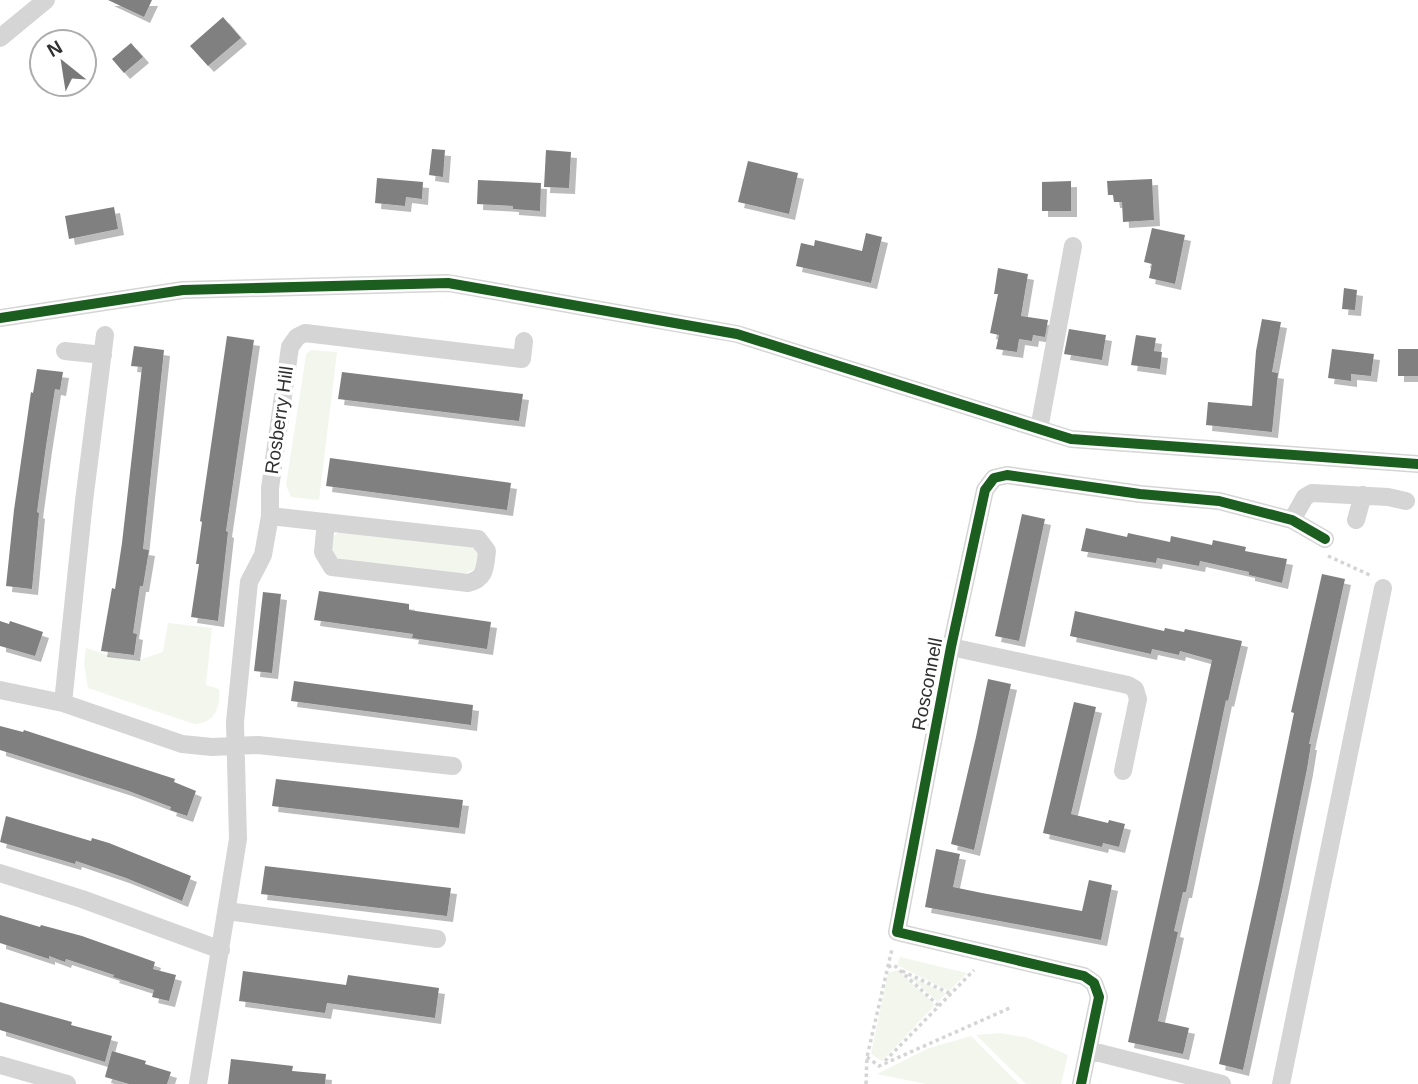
<svg xmlns="http://www.w3.org/2000/svg" width="1418" height="1084" font-family="Helvetica,sans-serif">
<defs>
<filter id="shadow"><feDropShadow dx="6" dy="6" stdDeviation="0" flood-color="#0004"/></filter>
</defs>
<rect width="100%" height="100%" fill="#fff"/>
<path fill="#f2f6ed" d="M 311,350 L 337,352 L 319,500 L 291,497 L 286,485 L 305,362 L 306,354 Z
M 339,531 L 472,546 L 478,555 L 477,568 L 466,573 L 457,573 L 340,560 L 334,556 L 328,542 Z
M 168,623 L 212,628 L 206,685 L 219,689 C 221,707 214,724 194,724 L 88,688 L 84,664 L 86,648 L 114,657 L 136,661 L 163,652 Z
M 900,957 L 967,973 L 949,991 L 897,965 Z
M 898,970 L 935,1005 L 882,1061 L 871,1054 L 888,973 Z
M 909,976 L 945,993 L 946,993 L 938,1002 Z
M 1000,1033 L 1028,1038 L 1068,1055 L 1061,1084 L 1026,1084 L 976,1035 Z
M 971,1036 L 1019,1084 L 926,1084 L 877,1074 L 929,1048 Z"/>
<path fill="#808080" filter="url(#shadow)" d="M 108,0 L 152,0 L 144,17 Z
M 223,17 L 241,38 L 208,66 L 190,46 Z
M 131,43 L 143,57 L 124,73 L 112,59 Z
M 432,149 L 445,150 L 443,177 L 429,175 Z
M 546,150 L 571,152 L 569,188 L 544,187 Z
M 748,161 L 798,173 L 789,214 L 738,202 Z
M 377,178 L 423,182 L 422,199 L 406,197 L 405,206 L 375,203 Z
M 1152,179 L 1154,220 L 1123,222 L 1122,202 L 1114,202 L 1113,195 L 1108,195 L 1107,181 Z
M 478,180 L 541,183 L 540,211 L 513,209 L 513,206 L 477,204 Z
M 1071,181 L 1071,211 L 1042,211 L 1042,182 Z
M 114,207 L 118,229 L 69,239 L 65,216 Z
M 1152,228 L 1185,235 L 1175,284 L 1149,278 L 1152,264 L 1144,262 Z
M 866,233 L 882,237 L 871,283 L 796,266 L 801,243 L 814,246 L 815,240 L 862,251 Z
M 998,268 L 1028,274 L 1021,316 L 1048,320 L 1045,337 L 1033,335 L 1032,341 L 1019,339 L 1017,352 L 996,349 L 999,335 L 990,333 L 998,294 L 994,294 Z
M 1344,288 L 1357,290 L 1355,310 L 1342,309 Z
M 1262,319 L 1281,322 L 1272,372 L 1278,373 L 1272,432 L 1206,425 L 1208,402 L 1252,406 L 1256,351 Z
M 1069,329 L 1106,335 L 1102,360 L 1064,354 Z
M 1136,335 L 1156,338 L 1154,351 L 1162,352 L 1160,369 L 1131,365 Z
M 227,336 L 254,340 L 226,531 L 228,532 L 218,621 L 191,617 L 199,564 L 196,564 L 202,522 L 200,521 Z
M 134,346 L 164,350 L 143,549 L 149,550 L 143,586 L 140,586 L 133,633 L 137,634 L 134,655 L 101,651 L 112,588 L 115,589 L 122,543 L 142,367 L 131,366 Z
M 1332,349 L 1374,354 L 1371,376 L 1351,374 L 1351,381 L 1328,378 Z
M 1398,349 L 1418,349 L 1418,376 L 1398,376 Z
M 37,369 L 63,372 L 60,390 L 55,389 L 46,446 L 37,512 L 39,513 L 32,589 L 6,586 L 14,510 L 31,392 L 33,393 Z
M 342,372 L 523,394 L 519,421 L 338,399 Z
M 330,458 L 511,483 L 507,510 L 326,486 Z
M 1022,514 L 1045,519 L 1019,641 L 995,636 Z
M 1086,528 L 1127,537 L 1128,533 L 1170,542 L 1171,536 L 1212,545 L 1213,540 L 1246,547 L 1245,551 L 1287,559 L 1282,583 L 1249,575 L 1249,572 L 1200,561 L 1199,566 L 1157,558 L 1156,563 L 1081,551 Z
M 1322,574 L 1345,579 L 1309,744 L 1311,744 L 1307,769 L 1282,891 L 1243,1070 L 1219,1064 L 1260,879 L 1294,713 L 1291,712 Z
M 319,591 L 409,604 L 409,610 L 491,622 L 487,649 L 412,638 L 413,634 L 314,620 Z
M 263,592 L 281,594 L 272,673 L 254,671 Z
M 1075,611 L 1164,631 L 1165,628 L 1184,632 L 1185,629 L 1242,641 L 1228,701 L 1226,700 L 1186,892 L 1183,892 L 1174,931 L 1178,932 L 1158,1021 L 1189,1028 L 1183,1054 L 1128,1042 L 1212,660 L 1180,651 L 1179,655 L 1152,649 L 1151,654 L 1070,636 Z
M 0,621 L 9,624 L 10,621 L 43,632 L 35,656 L 0,646 Z
M 988,679 L 1011,684 L 974,850 L 951,844 L 976,737 Z
M 294,681 L 473,705 L 471,725 L 291,701 Z
M 1074,702 L 1096,707 L 1071,814 L 1108,823 L 1109,820 L 1125,824 L 1119,847 L 1103,843 L 1102,847 L 1043,833 Z
M 0,726 L 23,732 L 24,730 L 175,779 L 174,782 L 196,791 L 187,816 L 170,810 L 171,807 L 126,790 L 0,750 Z
M 276,779 L 463,800 L 459,828 L 272,806 Z
M 6,816 L 91,841 L 92,838 L 109,843 L 191,876 L 182,901 L 126,878 L 76,861 L 75,864 L 0,842 Z
M 936,849 L 960,854 L 953,887 L 982,893 L 1082,911 L 1089,880 L 1112,885 L 1101,940 L 925,907 Z
M 265,866 L 451,888 L 447,916 L 261,894 Z
M 0,915 L 40,927 L 41,925 L 82,936 L 155,962 L 153,969 L 176,975 L 169,1001 L 152,997 L 154,990 L 113,977 L 114,975 L 66,959 L 65,962 L 49,956 L 49,959 L 0,943 Z
M 243,971 L 346,985 L 348,975 L 439,988 L 435,1018 L 327,1003 L 325,1013 L 239,1001 Z
M 0,1002 L 72,1022 L 71,1025 L 112,1036 L 105,1062 L 0,1030 Z
M 112,1051 L 146,1061 L 145,1064 L 171,1072 L 167,1084 L 129,1084 L 105,1077 Z
M 231,1059 L 293,1066 L 292,1071 L 326,1074 L 325,1084 L 228,1084 Z"/>
<g fill="none" stroke-linecap="round" stroke-linejoin="round">
<path stroke="#d5d5d5" stroke-width="3.5" stroke-dasharray="3.5 3.5" stroke-linecap="butt" d="M 1328,556 L 1372,576
M 888,967 L 894,965 L 939,1006
M 902,971 L 951,994
M 867,1057 L 879,1066 L 1012,1007
M 885,1061 L 974,970
M 866,1084 L 867,1057 L 892,949"/>
<path stroke="#d5d5d5" stroke-width="18" d="M 0,38 L 46,0
M 0,318 L 183,290 L 448,283 L 737,334 L 1071,439 L 1418,464
M 65,351 L 103,355
M 1039,429 L 1073,246
M 270,516 L 297,519 L 478,539 L 487,551 C 485,567 486,579 468,583 L 332,567 L 323,552 L 326,522
M 1292,520 L 1305,497 L 1312,493 L 1388,497 L 1406,501
M 1356,520 L 1363,495
M 951,647 L 1128,685 L 1135,689 L 1138,699 L 1123,771
M 0,690 L 63,703 L 182,744 L 212,747 L 258,745 L 453,766
M 63,703 L 84,501 L 105,335
M 0,873 L 82,899 L 221,950
M 227,911 L 437,939
M 1088,1050 L 1222,1084
M 0,1065 L 67,1084
M 198,1084 L 238,839 L 235,722 L 249,582 L 263,555 L 270,516 L 270,488 L 290,347 L 297,337 L 305,333 L 522,359 L 524,341
M 1081,1084 L 1099,997 L 1094,983 L 1084,976 L 897,932 L 951,647 L 985,490 L 994,478 L 1007,475 L 1140,494 L 1219,501 L 1292,520 L 1325,539
M 1281,1084 L 1383,588"/>
<defs>
<path id="cycleway" d="M 0,318 L 183,290 L 448,283 L 737,334 L 1071,439 L 1418,464
M 1081,1084 L 1099,997 L 1094,983 L 1084,976 L 897,932 L 951,647 L 985,490 L 994,478 L 1007,475 L 1140,494 L 1219,501 L 1292,520 L 1325,539"/>
</defs>
<use href="#cycleway" stroke="#fff" stroke-width="15"/>
<use href="#cycleway" stroke="#1b5e20" stroke-width="10"/>
</g>
<g text-anchor="middle" dominant-baseline="central" stroke-width="7" stroke-linejoin="round" paint-order="stroke">
<g font-size="19" fill="#313131" stroke="#fff">
<text transform="translate(279 420) rotate(-82)">Rosberry Hill</text>
<text transform="translate(927 684) rotate(-79)">Rosconnell</text>
</g>
</g>
<g transform="translate(63 63) rotate(330)"><circle r="33" fill="#ffffff" stroke="#adadad" stroke-width="2"/>
<path d="M0-5L12 26L0 18L-12 26Z" fill="#797979"/>
<text y="-10" font-size="19" font-weight="bold" text-anchor="middle" fill="#313131">N</text>
</g>
</svg>
